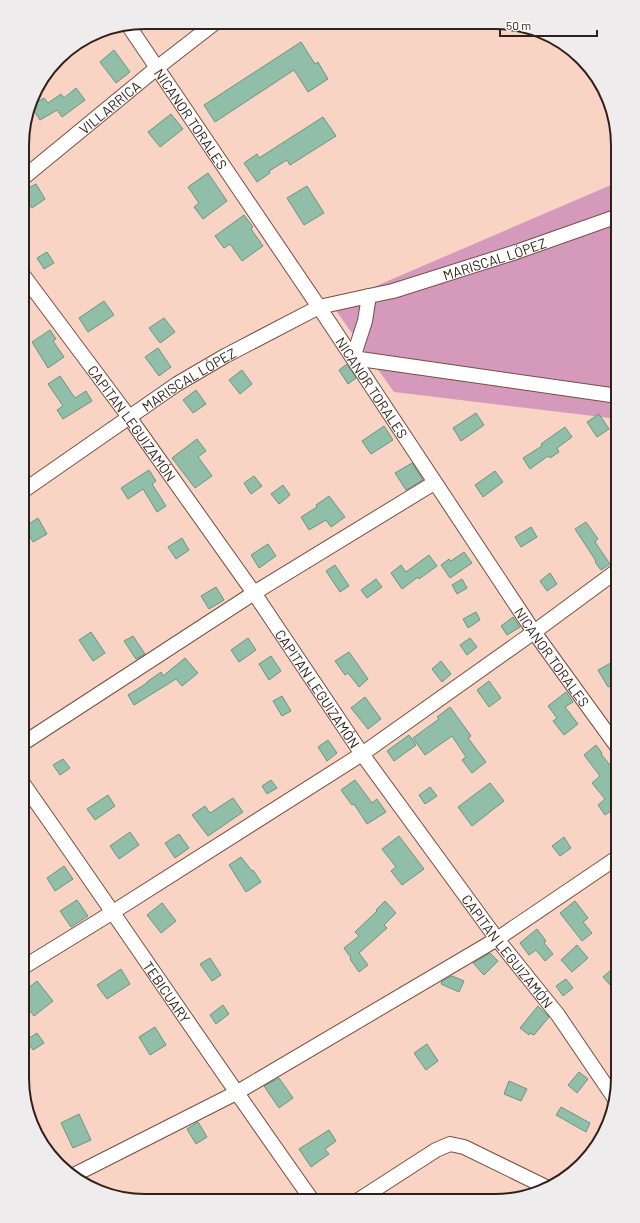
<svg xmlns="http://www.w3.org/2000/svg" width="640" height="1223" font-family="Barlow,sans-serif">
<rect width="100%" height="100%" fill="#f9d4c5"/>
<path fill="#d499bb" d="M 618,182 L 618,419 L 394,392 L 332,305 Z"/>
<path fill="#90bea8" stroke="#699680" d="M 301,42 L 315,64 L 318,62 L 328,79 L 308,92 L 294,70 L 215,122 L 204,105 Z
M 114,50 L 130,72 L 116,83 L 100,62 Z
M 76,88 L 85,100 L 62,117 L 57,110 L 40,120 L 31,106 L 44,98 L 48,103 L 61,94 L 64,98 Z
M 171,114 L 183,129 L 160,147 L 148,132 Z
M 323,117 L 336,136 L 290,165 L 287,160 L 269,171 L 270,173 L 257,182 L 244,163 L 257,154 L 259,158 Z
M 208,173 L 227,201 L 203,219 L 194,207 L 199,203 L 188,187 Z
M 36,184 L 45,199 L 32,208 L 23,194 L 23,191 Z
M 307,186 L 324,213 L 304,225 L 287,198 Z
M 244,215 L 253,227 L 251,229 L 263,246 L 242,261 L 230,244 L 224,248 L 215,236 Z
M 47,252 L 54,263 L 44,269 L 37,258 Z
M 104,301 L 114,315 L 88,332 L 79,318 Z
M 164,318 L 175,332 L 160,343 L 149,328 Z
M 50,330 L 56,339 L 53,341 L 64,357 L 48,368 L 32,342 Z
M 158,348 L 171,367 L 159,376 L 145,357 Z
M 347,364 L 356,378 L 348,384 L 339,370 Z
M 242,370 L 252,384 L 240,394 L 229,380 Z
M 60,376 L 75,398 L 86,391 L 92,401 L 63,419 L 57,410 L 63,406 L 48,384 Z
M 196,390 L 206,404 L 193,413 L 183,400 Z
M 476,413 L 484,425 L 461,441 L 453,428 Z
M 599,414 L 609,429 L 597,437 L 587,422 Z
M 384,426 L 393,440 L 371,454 L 362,441 Z
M 565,427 L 572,437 L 557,448 L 559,452 L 550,458 L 548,456 L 530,469 L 523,458 L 542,446 L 541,444 Z
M 197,439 L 206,451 L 198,457 L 212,476 L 195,488 L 172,458 Z
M 412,463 L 423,480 L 406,490 L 395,473 Z
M 149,470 L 156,481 L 152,484 L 166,506 L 157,512 L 143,489 L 128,499 L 121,488 Z
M 495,471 L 503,482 L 483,497 L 475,485 Z
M 254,476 L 262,486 L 251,494 L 244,483 Z
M 283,485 L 290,495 L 279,504 L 271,494 Z
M 329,496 L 345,517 L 331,527 L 326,520 L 309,530 L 301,517 L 317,507 L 316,505 Z
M 38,518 L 47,534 L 33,542 L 24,527 Z
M 586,522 L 598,539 L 595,542 L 610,564 L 601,570 L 595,562 L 596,561 L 575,529 Z
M 531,527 L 537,537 L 521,547 L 515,537 Z
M 182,538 L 189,550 L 176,559 L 168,547 Z
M 268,544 L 276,556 L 259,568 L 251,555 Z
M 464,552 L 472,563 L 450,578 L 441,565 L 449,559 L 451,561 Z
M 429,555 L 437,566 L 419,579 L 418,577 L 402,589 L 391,573 L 401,565 L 406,572 Z
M 335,565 L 349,586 L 340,592 L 326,571 Z
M 550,573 L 557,584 L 547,591 L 540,581 Z
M 376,579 L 382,587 L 367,598 L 361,590 Z
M 462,579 L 467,588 L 457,594 L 452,585 Z
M 216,587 L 224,600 L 209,609 L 201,596 Z
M 476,612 L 480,620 L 468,628 L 463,619 Z
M 513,617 L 520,627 L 507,635 L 501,626 Z
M 91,632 L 105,653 L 93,661 L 79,640 Z
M 133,636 L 145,654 L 136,659 L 124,641 Z
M 248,638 L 256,650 L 239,662 L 231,650 Z
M 470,638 L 477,647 L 467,655 L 460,645 Z
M 349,652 L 368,679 L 359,687 L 348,673 L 345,675 L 335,661 Z
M 271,656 L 281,671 L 269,680 L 259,664 Z
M 185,658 L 198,673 L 182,686 L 176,679 L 134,705 L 128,695 L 147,683 L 147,682 L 161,672 L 163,676 Z
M 618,659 L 618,682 L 608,687 L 598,670 Z
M 441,661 L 451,674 L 442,682 L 432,669 Z
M 489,681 L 501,698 L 489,707 L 477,690 Z
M 566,692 L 573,702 L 565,707 L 578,724 L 564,735 L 553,721 L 557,718 L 548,706 Z
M 282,696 L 291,711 L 282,716 L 273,701 Z
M 365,697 L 381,719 L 368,729 L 351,708 Z
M 450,707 L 471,736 L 468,738 L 486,762 L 472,773 L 462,760 L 466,757 L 452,736 L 425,755 L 413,738 L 439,719 L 437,717 Z
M 409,735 L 416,745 L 394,761 L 387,751 Z
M 328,740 L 337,753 L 327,761 L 318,747 Z
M 596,745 L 602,753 L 601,754 L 618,775 L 618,806 L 605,815 L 598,805 L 605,799 L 592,783 L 600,776 L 584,755 Z
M 63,759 L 70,768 L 60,775 L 53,765 Z
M 271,780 L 277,788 L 267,794 L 262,786 Z
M 355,780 L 372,803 L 377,799 L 386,812 L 367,824 L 354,804 L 352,805 L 341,790 Z
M 490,783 L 504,801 L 472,826 L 458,807 Z
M 430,787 L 437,796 L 425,804 L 419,795 Z
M 108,795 L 115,806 L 95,820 L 87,809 Z
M 233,798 L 243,812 L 208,836 L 192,815 L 205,806 L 210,813 Z
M 130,832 L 139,845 L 119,859 L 110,846 Z
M 179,834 L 189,848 L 175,858 L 165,843 Z
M 399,836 L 424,869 L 402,885 L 391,871 L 396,867 L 382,849 Z
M 564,837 L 571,848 L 560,856 L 552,846 Z
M 241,857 L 252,871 L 253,870 L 261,882 L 246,892 L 229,865 Z
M 64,866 L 73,879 L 55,891 L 47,878 Z
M 77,900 L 88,916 L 71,927 L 60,911 Z
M 385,901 L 396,913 L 384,925 L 387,928 L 359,953 L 368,965 L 359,972 L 350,959 L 351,958 L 344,948 L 359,936 L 355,932 L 377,911 L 376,910 Z
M 575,901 L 588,918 L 583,922 L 592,933 L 582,941 L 560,913 Z
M 162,903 L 176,921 L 161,933 L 147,915 Z
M 537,929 L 546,941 L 544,943 L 553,954 L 545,961 L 536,950 L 529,955 L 520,943 Z
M 577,945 L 588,958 L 572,972 L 561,960 Z
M 490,953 L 498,961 L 484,975 L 473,963 Z
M 210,958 L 221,975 L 212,981 L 200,964 Z
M 121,969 L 130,984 L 107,999 L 97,985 Z
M 611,970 L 618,978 L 618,994 L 603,977 Z
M 452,976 L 464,981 L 459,992 L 441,984 L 442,981 Z
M 566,979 L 573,988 L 563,996 L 556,986 Z
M 37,981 L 53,1001 L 34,1016 L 30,1011 L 22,1016 L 22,993 Z
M 223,1005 L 229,1014 L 216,1024 L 210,1015 Z
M 538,1006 L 549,1017 L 534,1035 L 530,1033 L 529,1035 L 520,1028 Z
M 155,1027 L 166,1045 L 150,1055 L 139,1037 Z
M 37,1033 L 44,1043 L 33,1050 L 26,1040 Z
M 427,1044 L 438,1061 L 426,1070 L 414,1053 Z
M 579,1072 L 588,1079 L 577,1093 L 568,1085 Z
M 279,1078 L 293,1098 L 279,1108 L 264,1086 Z
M 509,1081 L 527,1089 L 521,1101 L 504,1094 Z
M 561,1107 L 590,1123 L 586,1132 L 556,1115 Z
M 79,1114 L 91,1140 L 73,1148 L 61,1123 Z
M 198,1122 L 207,1137 L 196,1144 L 187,1129 Z
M 329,1130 L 336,1141 L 325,1149 L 329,1154 L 311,1167 L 299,1149 Z"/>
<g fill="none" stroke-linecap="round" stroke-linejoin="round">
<defs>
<g id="street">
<path id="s1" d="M 128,25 L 319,307 L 534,632 L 618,748"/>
<path id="s2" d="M 23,178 L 158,67 L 216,22"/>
<path id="s3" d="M 23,275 L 129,417 L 254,593 L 362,754 L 497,939 L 558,1015 L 615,1099"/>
<path id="s4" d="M 618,396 L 353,358 L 365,321 L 369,296 L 393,291 L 516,252 L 618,216"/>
<path id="s5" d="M 23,491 L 177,384 L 225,356 L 319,307 L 369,296"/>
<path d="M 22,744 L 254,593 L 434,483"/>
<path id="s6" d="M 22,782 C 120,921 214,1062 312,1200"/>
<path d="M 22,968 L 113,912 L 362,754 L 534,632 L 618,570"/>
<path d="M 72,1176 L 236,1093 L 497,939 L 618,857"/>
<path d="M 357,1201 L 436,1150 L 450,1144 L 464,1147 L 548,1188"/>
</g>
</defs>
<use href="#street" stroke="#764f3f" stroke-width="16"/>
<use href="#street" stroke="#fff" stroke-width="14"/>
</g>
<g text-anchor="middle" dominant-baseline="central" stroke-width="4" stroke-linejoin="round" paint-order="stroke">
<g font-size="14" fill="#312019" stroke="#fefefe">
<text stroke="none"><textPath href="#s2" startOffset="112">VILLARRICA</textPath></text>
<text stroke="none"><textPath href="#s1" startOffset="113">NICANOR TORALES</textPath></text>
<text stroke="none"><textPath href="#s4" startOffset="463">MARISCAL LÓPEZ</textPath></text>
<text stroke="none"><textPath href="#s5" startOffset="200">MARISCAL LÓPEZ</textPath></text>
<text stroke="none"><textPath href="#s1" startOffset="437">NICANOR TORALES</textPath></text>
<text stroke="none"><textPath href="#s3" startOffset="184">CAPITAN LEGUIZAMÓN</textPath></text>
<text stroke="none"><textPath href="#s1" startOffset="761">NICANOR TORALES</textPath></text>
<text stroke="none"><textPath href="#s3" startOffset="508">CAPITAN LEGUIZAMÓN</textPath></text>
<text stroke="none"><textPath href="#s3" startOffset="832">CAPITAN LEGUIZAMÓN</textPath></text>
<text stroke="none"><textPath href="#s6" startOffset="255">TEBICUARY</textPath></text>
</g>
</g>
<path d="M0 0H640V1223H0ZM145 29H495A116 116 0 0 1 611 145V1078A116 116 0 0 1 495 1194H145A116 116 0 0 1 29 1078V145A116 116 0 0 1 145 29Z" fill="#eeecec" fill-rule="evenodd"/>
<path fill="none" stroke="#312019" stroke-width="2" d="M145 29H495A116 116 0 0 1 611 145V1078A116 116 0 0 1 495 1194H145A116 116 0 0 1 29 1078V145A116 116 0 0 1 145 29Z"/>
<path d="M500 30v6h97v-6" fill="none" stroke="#312019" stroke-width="2"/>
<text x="506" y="30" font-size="12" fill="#312019" stroke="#fefefe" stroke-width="3" paint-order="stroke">50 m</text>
</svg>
